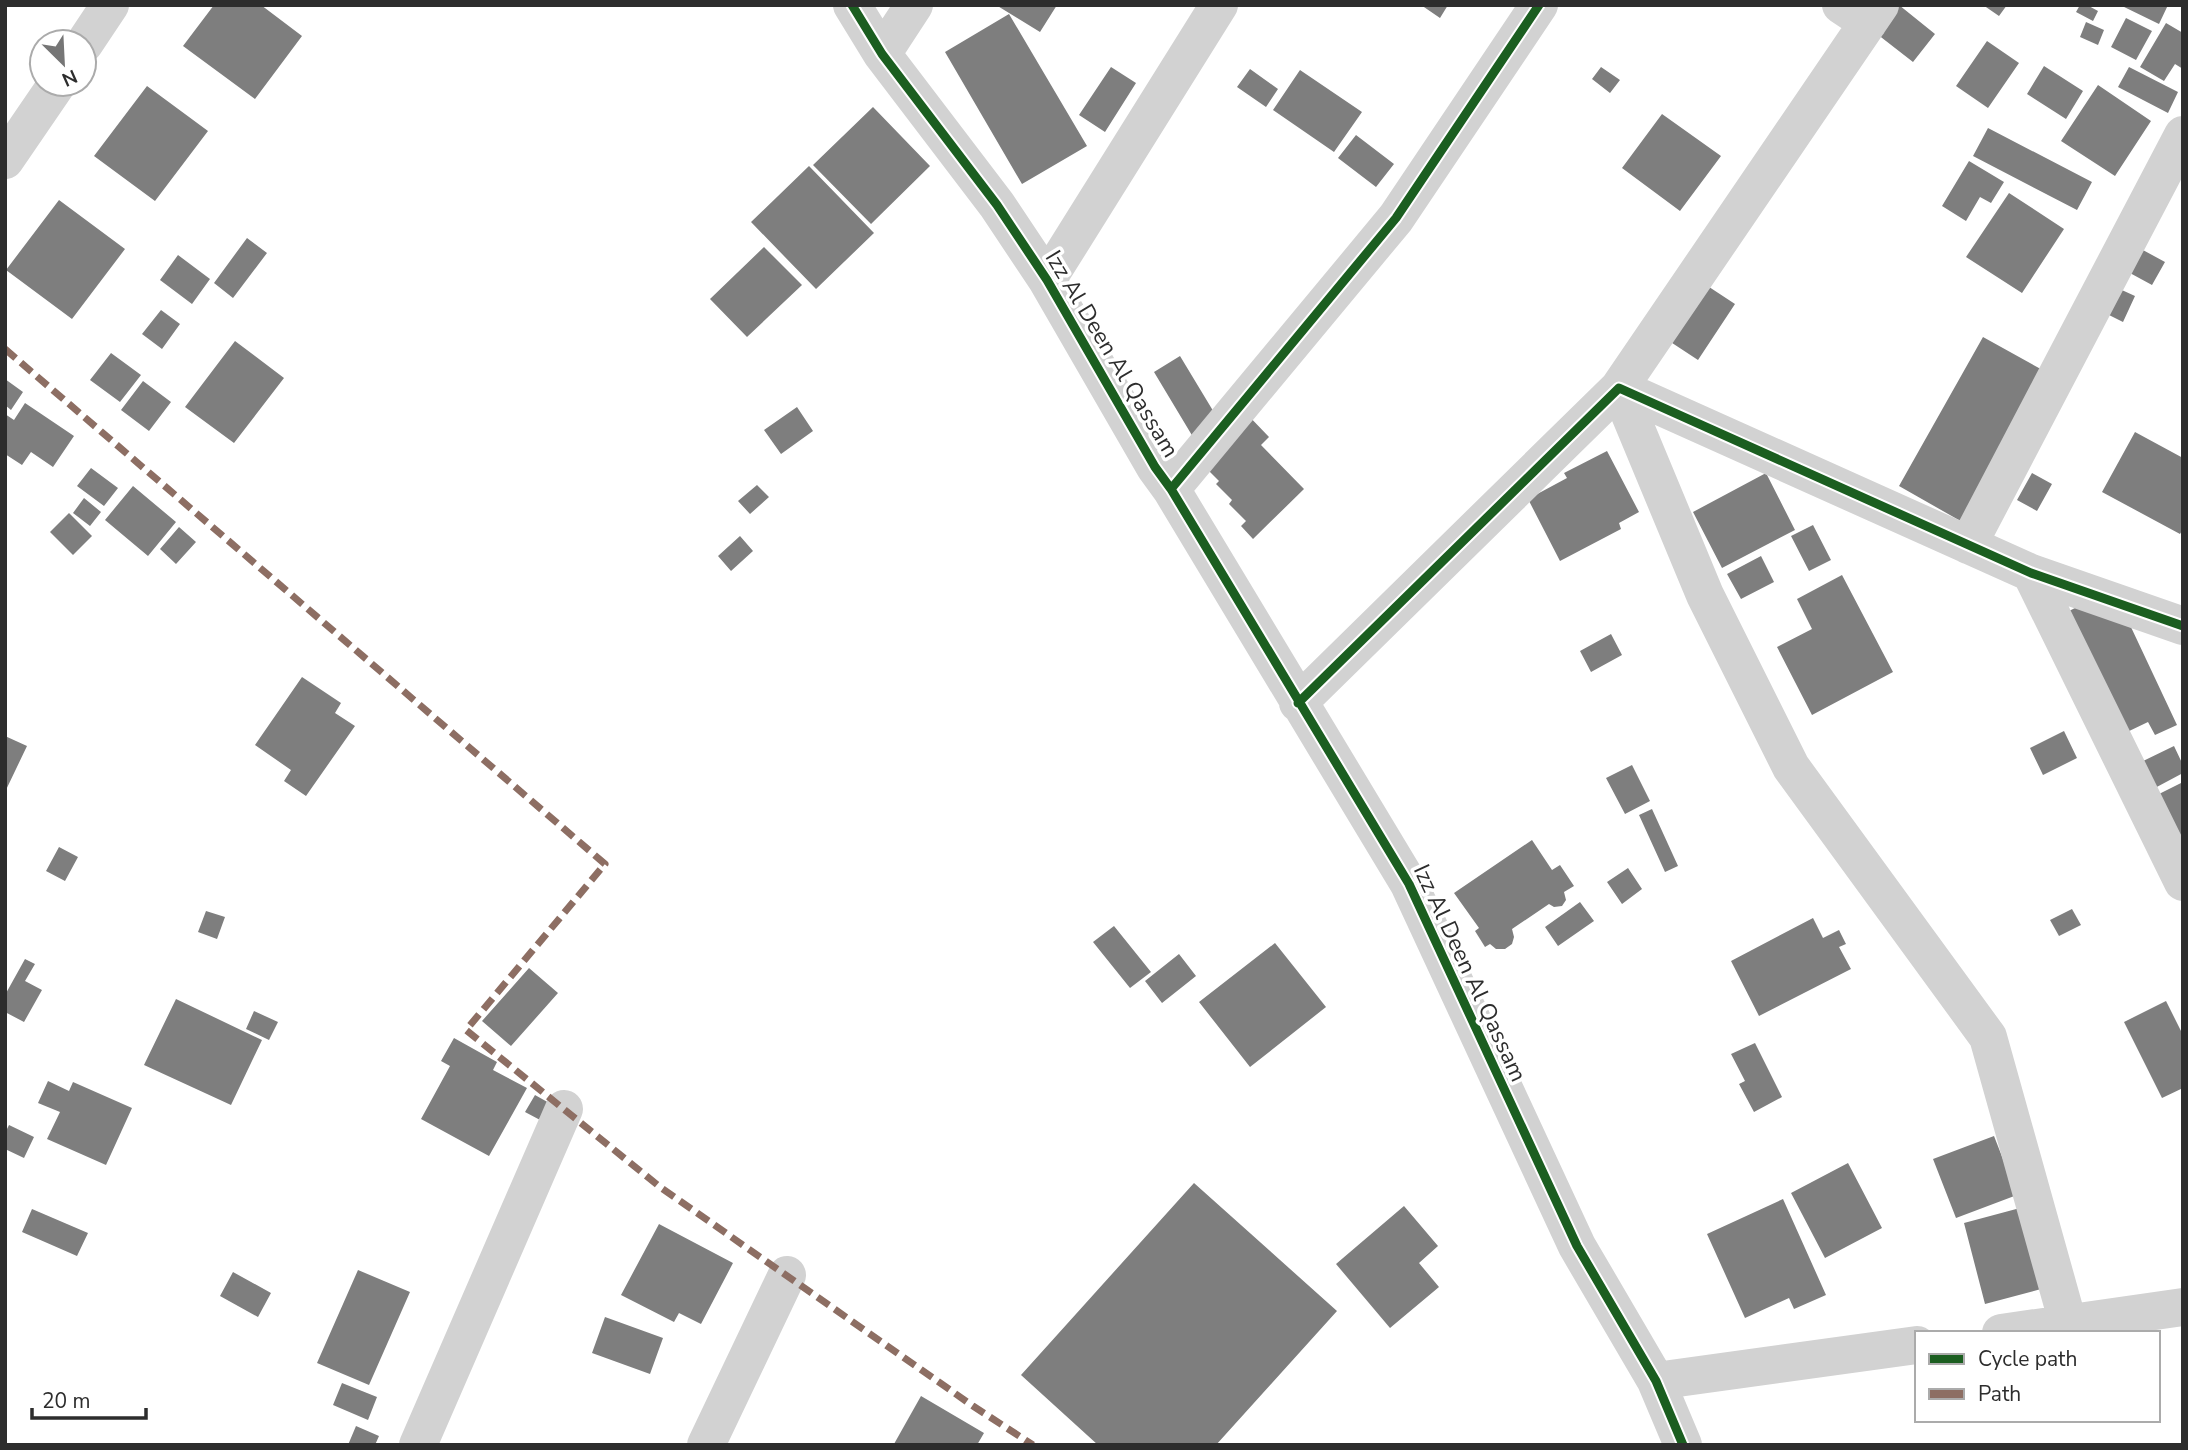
<svg xmlns="http://www.w3.org/2000/svg" width="2188" height="1450" font-family="'Nunito Sans',sans-serif">
<rect width="100%" height="100%" fill="#fff"/>
<path fill="#7e7e7e" d="M 214,5 L 261,5 L 302,36 L 255,99 L 183,46 Z
M 996,5 L 1057,5 L 1040,32 Z
M 1421,5 L 1448,5 L 1440,18 Z
M 1899,5 L 1935,34 L 1913,62 L 1877,34 Z
M 1983,5 L 2007,5 L 1999,16 Z
M 2080,5 L 2087,5 L 2098,11 L 2093,21 L 2076,12 Z
M 2120,5 L 2168,5 L 2159,24 Z
M 1009,14 L 1087,146 L 1022,184 L 945,52 Z
M 2126,18 L 2152,31 L 2136,60 L 2111,47 Z
M 2086,22 L 2104,30 L 2098,45 L 2080,37 Z
M 2166,23 L 2183,33 L 2183,69 L 2175,64 L 2164,81 L 2140,67 Z
M 1987,41 L 2019,63 L 1988,108 L 1956,86 Z
M 2044,66 L 2083,91 L 2066,119 L 2027,94 Z
M 1111,67 L 1136,83 L 1105,132 L 1079,115 Z
M 1601,67 L 1620,80 L 1610,93 L 1592,79 Z
M 2129,67 L 2178,92 L 2168,113 L 2118,87 Z
M 1250,69 L 1278,89 L 1266,107 L 1237,87 Z
M 1300,70 L 1362,112 L 1334,152 L 1273,110 Z
M 2098,85 L 2151,121 L 2115,176 L 2061,141 Z
M 147,86 L 208,131 L 155,201 L 94,156 Z
M 873,107 L 930,166 L 871,224 L 813,165 Z
M 1662,114 L 1721,156 L 1680,211 L 1622,168 Z
M 1988,128 L 2092,182 L 2077,210 L 1973,156 Z
M 1356,135 L 1394,164 L 1376,187 L 1338,158 Z
M 1969,161 L 2004,182 L 1991,203 L 1980,197 L 1966,221 L 1942,206 Z
M 809,166 L 874,233 L 816,289 L 751,222 Z
M 2009,193 L 2064,229 L 2022,293 L 1966,257 Z
M 59,200 L 125,249 L 72,319 L 6,270 Z
M 247,238 L 267,253 L 233,298 L 214,283 Z
M 2130,243 L 2165,262 L 2152,285 L 2117,266 Z
M 764,247 L 802,285 L 747,337 L 710,299 Z
M 178,255 L 210,279 L 192,304 L 160,280 Z
M 1700,281 L 1735,304 L 1698,360 L 1663,337 Z
M 2113,286 L 2135,296 L 2123,322 L 2101,311 Z
M 161,310 L 180,324 L 162,349 L 142,334 Z
M 1983,337 L 2048,373 L 1964,523 L 1899,486 Z
M 235,341 L 284,378 L 234,443 L 185,407 Z
M 111,353 L 141,375 L 120,402 L 90,380 Z
M 1180,356 L 1215,414 L 1193,437 L 1154,372 Z
M 5,379 L 23,392 L 11,410 L 5,405 Z
M 143,381 L 171,402 L 149,431 L 121,410 Z
M 25,403 L 74,436 L 53,467 L 31,452 L 22,465 L 5,454 L 5,414 L 14,420 Z
M 797,407 L 813,431 L 781,454 L 764,430 Z
M 1244,411 L 1269,437 L 1261,445 L 1304,489 L 1253,539 L 1241,526 L 1246,521 L 1229,504 L 1232,500 L 1216,484 L 1219,481 L 1200,462 Z
M 2135,432 L 2183,458 L 2183,529 L 2180,534 L 2102,492 Z
M 1607,451 L 1639,512 L 1619,523 L 1621,529 L 1560,561 L 1528,499 L 1567,478 L 1564,473 Z
M 91,468 L 118,488 L 104,506 L 77,486 Z
M 1766,473 L 1795,530 L 1722,568 L 1693,512 Z
M 2032,473 L 2052,484 L 2037,511 L 2017,500 Z
M 757,485 L 769,497 L 750,514 L 738,501 Z
M 133,486 L 176,522 L 148,556 L 105,520 Z
M 84,498 L 101,512 L 90,526 L 73,513 Z
M 69,513 L 92,536 L 73,555 L 50,532 Z
M 1813,525 L 1831,560 L 1809,571 L 1791,536 Z
M 179,527 L 196,542 L 176,564 L 160,549 Z
M 740,536 L 753,551 L 731,571 L 718,556 Z
M 1761,556 L 1774,582 L 1741,599 L 1727,574 Z
M 1842,575 L 1893,672 L 1812,715 L 1777,647 L 1812,629 L 1797,599 Z
M 2091,600 L 2130,625 L 2177,725 L 2155,735 L 2148,722 L 2125,733 L 2067,612 Z
M 1611,634 L 1622,655 L 1591,672 L 1580,651 Z
M 302,677 L 341,703 L 335,713 L 355,726 L 306,796 L 284,781 L 291,770 L 255,745 Z
M 2064,731 L 2077,758 L 2043,775 L 2030,748 Z
M 5,736 L 27,746 L 5,792 Z
M 2174,746 L 2183,765 L 2183,773 L 2153,789 L 2139,763 Z
M 1632,765 L 1650,801 L 1625,814 L 1606,778 Z
M 2183,782 L 2183,847 L 2157,795 Z
M 1652,809 L 1678,866 L 1665,872 L 1639,815 Z
M 1532,840 L 1552,870 L 1560,865 L 1574,886 L 1564,892 L 1566,900 L 1562,906 L 1554,907 L 1549,904 L 1512,929 L 1514,937 L 1512,944 L 1505,949 L 1496,949 L 1490,944 L 1485,947 L 1475,931 L 1479,928 L 1454,893 Z
M 59,847 L 78,857 L 65,881 L 46,871 Z
M 1628,868 L 1642,889 L 1622,904 L 1607,882 Z
M 1580,902 L 1594,921 L 1558,946 L 1545,927 Z
M 2072,909 L 2081,925 L 2059,936 L 2050,920 Z
M 206,911 L 225,917 L 217,939 L 198,932 Z
M 1813,918 L 1823,938 L 1839,930 L 1846,944 L 1839,947 L 1851,969 L 1759,1016 L 1731,961 Z
M 1114,926 L 1151,972 L 1130,988 L 1093,942 Z
M 1275,943 L 1326,1007 L 1250,1067 L 1199,1002 Z
M 1179,954 L 1196,976 L 1162,1003 L 1145,981 Z
M 25,959 L 35,964 L 25,981 L 42,990 L 24,1022 L 5,1012 L 5,995 Z
M 529,968 L 558,993 L 511,1046 L 482,1021 Z
M 176,999 L 262,1040 L 231,1105 L 144,1065 Z
M 2166,1001 L 2183,1035 L 2183,1088 L 2162,1098 L 2124,1022 Z
M 254,1011 L 278,1022 L 269,1040 L 246,1029 Z
M 454,1038 L 497,1062 L 493,1070 L 527,1088 L 489,1156 L 421,1119 L 450,1066 L 441,1061 Z
M 1755,1043 L 1782,1097 L 1754,1112 L 1739,1084 L 1745,1081 L 1731,1054 Z
M 48,1081 L 69,1091 L 73,1082 L 132,1108 L 106,1165 L 47,1139 L 60,1112 L 38,1103 Z
M 535,1095 L 551,1104 L 542,1121 L 525,1112 Z
M 9,1125 L 34,1137 L 24,1158 L 5,1149 L 5,1133 Z
M 1994,1136 L 2017,1195 L 1956,1218 L 1933,1159 Z
M 1848,1163 L 1882,1228 L 1825,1258 L 1791,1193 Z
M 1194,1183 L 1337,1311 L 1216,1445 L 1098,1445 L 1021,1375 Z
M 1783,1199 L 1826,1295 L 1794,1309 L 1789,1298 L 1745,1318 L 1707,1234 Z
M 1404,1206 L 1438,1246 L 1419,1263 L 1439,1287 L 1390,1328 L 1336,1264 Z
M 2020,1208 L 2041,1289 L 1985,1304 L 1964,1223 Z
M 32,1209 L 88,1233 L 77,1256 L 22,1232 Z
M 659,1224 L 733,1263 L 701,1324 L 679,1313 L 674,1322 L 621,1295 Z
M 358,1270 L 410,1292 L 369,1385 L 317,1363 Z
M 233,1272 L 271,1293 L 258,1317 L 220,1296 Z
M 605,1317 L 663,1338 L 650,1374 L 592,1353 Z
M 342,1383 L 377,1397 L 368,1420 L 333,1405 Z
M 921,1396 L 984,1433 L 977,1445 L 894,1444 Z
M 356,1426 L 379,1436 L 375,1445 L 348,1445 Z"/>
<g fill="none" stroke-linecap="round" stroke-linejoin="round">
<path stroke="#d2d2d2" stroke-width="38" d="M 852,5 L 882,54 L 997,205 L 1047,280 L 1155,467 L 1171,489 L 1409,884 L 1577,1246 L 1656,1381 L 1683,1445
M 1841,5 L 1868,23
M 1880,5 L 1619,388 L 1705,595 L 1791,767 L 1988,1037 L 2068,1323
M 84,44 L 110,5
M 882,54 L 914,5
M 5,160 L 57,84
M 1047,280 L 1219,5
M 1171,489 L 1396,218 L 1539,5
M 1968,545 L 2183,135
M 2031,573 L 2183,882
M 1298,703 L 1619,388 L 2031,573 L 2183,626
M 2001,1333 L 2183,1307
M 1656,1381 L 1917,1345
M 418,1445 L 564,1109
M 706,1445 L 787,1275"/>
<path stroke="#8d6e63" stroke-width="7" stroke-dasharray="14 7" stroke-linecap="butt" d="M 5,349 L 605,864 L 466,1030 L 660,1187 L 973,1406 L 1033,1445"/>
<defs>
<path id="cycleway" d="M 852,5 L 882,54 L 997,205 L 1047,280 L 1155,467 L 1171,489 L 1409,884 L 1577,1246 L 1656,1381 L 1683,1445
M 1171,489 L 1396,218 L 1539,5
M 1298,703 L 1619,388 L 2031,573 L 2183,626"/>
</defs>
<use href="#cycleway" stroke="#fff" stroke-width="13"/>
<use href="#cycleway" stroke="#1b5e20" stroke-width="9"/>
</g>
<g text-anchor="middle" dominant-baseline="central" stroke-width="7" stroke-linejoin="round" paint-order="stroke">
<g font-size="23" fill="#2d2d2d" stroke="#fff">
<text transform="translate(1112 354) rotate(59)">Izz Al Deen Al Qassam</text>
<text transform="translate(1470 973) rotate(65)">Izz Al Deen Al Qassam</text>
</g>
</g>
<rect width="2188" height="1450" fill="none" stroke="#2d2d2d" stroke-width="14"/>
<rect x="1915" y="1331" width="245" height="91" fill="#ffffff" stroke="#ababab" stroke-width="2"/>
<rect x="1929" y="1354" width="35" height="10" fill="#1b5e20" stroke="#ababab" stroke-width="2"/>
<text x="1978" y="1366" font-size="21" fill="#2d2d2d">Cycle path</text>
<rect x="1929" y="1389" width="35" height="10" fill="#8d6e63" stroke="#ababab" stroke-width="2"/>
<text x="1978" y="1401" font-size="21" fill="#2d2d2d">Path</text>
<g transform="translate(63 63) rotate(156)"><circle r="33" fill="#ffffff" stroke="#ababab" stroke-width="2"/>
<path d="M0-5L12 26L0 18L-12 26Z" fill="#767676"/>
<text y="-10" font-size="19" font-weight="bold" text-anchor="middle" fill="#2d2d2d">N</text>
</g>
<path d="M32 1408v10h114v-10" fill="none" stroke="#2d2d2d" stroke-width="3.5"/>
<text x="42" y="1408" font-size="21" fill="#2d2d2d" stroke="#ffffff" stroke-width="5" paint-order="stroke">20 m</text>
</svg>
